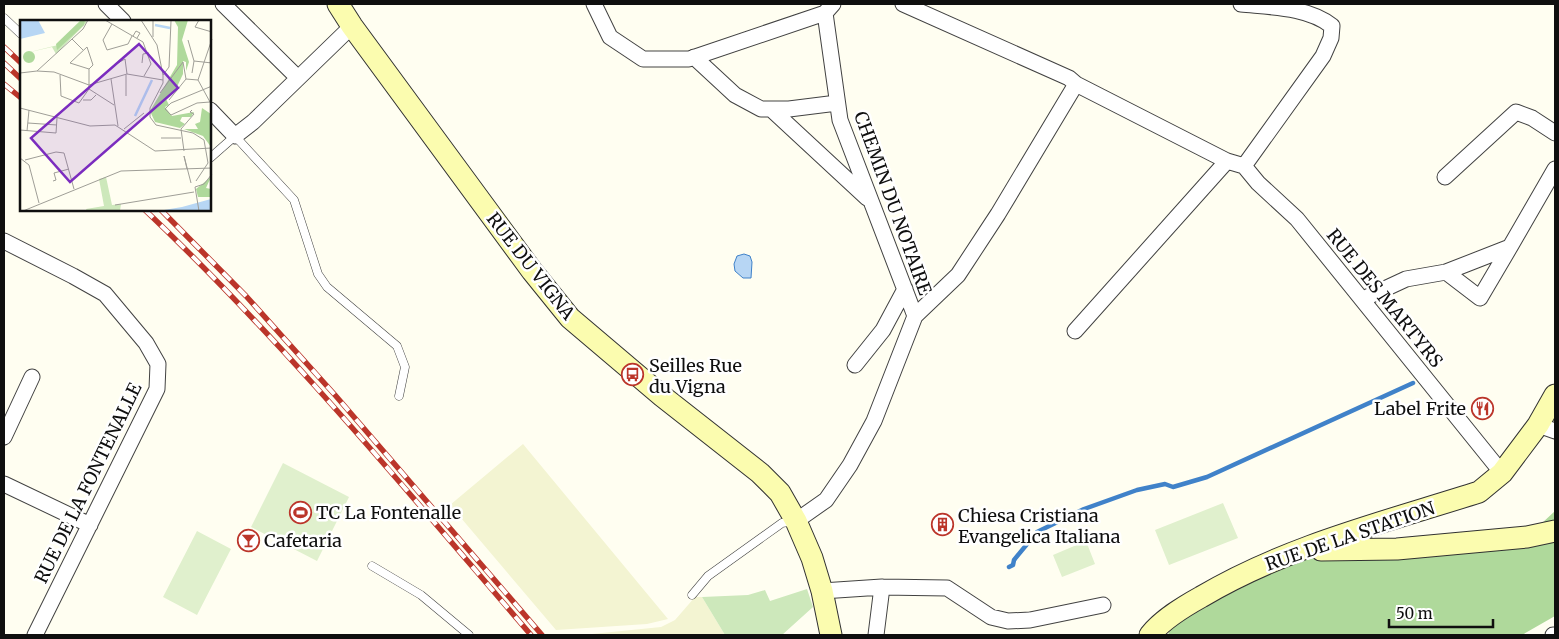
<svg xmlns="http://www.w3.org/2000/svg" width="1559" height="639" font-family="Merriweather,serif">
<rect width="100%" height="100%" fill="#fffef1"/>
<path fill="#f3f4d2" d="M 523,444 L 668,619 L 647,624 L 556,630 L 450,505 Z
M 695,597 L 702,597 L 725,635 L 582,635 L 661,627 L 675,620 Z"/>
<path fill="#cde8bb" d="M 807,589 L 813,607 L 782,635 L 725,635 L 702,597 L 748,595 L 765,590 L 770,601 Z"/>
<path fill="#afd99b" d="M 1555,511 L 1555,616 L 1522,635 L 1168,635 L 1171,627 L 1298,550 L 1527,537 Z"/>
<path fill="#e0f0cd" d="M 283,463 L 349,497 L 317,561 L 251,527 Z
M 1223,503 L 1238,538 L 1169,565 L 1155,530 Z
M 197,531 L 231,549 L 197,615 L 163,597 Z
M 1086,541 L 1095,564 L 1062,577 L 1053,555 Z"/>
<path fill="#b7d6f4" stroke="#4082c9" d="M 744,254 L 750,256 L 752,262 L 751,278 L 743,278 L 735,271 L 734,264 L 737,256 Z"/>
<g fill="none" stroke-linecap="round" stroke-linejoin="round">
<path stroke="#4082c9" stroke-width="4.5" d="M 1009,567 L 1013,565 L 1014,560 L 1037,532 L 1084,509 L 1137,490 L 1165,484 L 1173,487 L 1207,477 L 1413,383"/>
<defs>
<path id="lane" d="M 4,18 L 21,34
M 210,158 L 235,136 L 294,200 L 318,274 L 327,287 L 397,346 L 405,367 L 399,396
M 372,566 L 421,595 L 469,635
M 692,595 L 708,576 L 782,523 L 794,521"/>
<path id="street" d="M 106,4 L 123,21
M 223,4 L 298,78
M 594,4 L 610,37 L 643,59 L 689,59 L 825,13 L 833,4
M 903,4 L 1069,78 L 1076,84 L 1227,161 L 1244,166 L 1258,183 L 1297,219 L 1502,473
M 1241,4 C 1271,7 1308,7 1332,26 L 1331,38 L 1323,56 L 1244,166
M 825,13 L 840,120 L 915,316
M 694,57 L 735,95 L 761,109 L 789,109 L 837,103
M 771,109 L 867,198
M 210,110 L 235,136 L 253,122 L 352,26
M 1445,177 L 1516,112 L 1532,118 L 1555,133
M 4,241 L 73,276 L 105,294 L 146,343 L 158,364 L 157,389 L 35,635
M 1446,272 L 1480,298 L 1510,247
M 1363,299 L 1406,279 L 1446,272 L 1510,247 L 1555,169
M 1075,331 L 1227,161
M 855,365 L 883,330 L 905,289
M 1538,425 L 1555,431
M 4,437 L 32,377
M 4,484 L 90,525
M 796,521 L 826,500 L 850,465 L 874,421 L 915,316 L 958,275 L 998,214 L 1076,84
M 822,591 L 882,587 L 947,588 L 991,617 L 1008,621 L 1030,620 L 1103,605
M 876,635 L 882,587
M 1553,635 L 1555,635"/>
<path id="secondary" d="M 338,4 L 352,26 L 532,271 L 570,318 L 662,396 L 760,473 L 780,493 L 796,521 L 812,558 L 822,591 L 831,635
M 1321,550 L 1397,549 L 1527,537 L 1555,531
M 1150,635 C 1163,619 1183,607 1201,597 C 1287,546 1385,522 1479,492 L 1502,473 L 1538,425 L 1555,395"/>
</defs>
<use href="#lane" stroke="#424242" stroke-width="9"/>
<use href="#street" stroke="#424242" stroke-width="17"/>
<use href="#secondary" stroke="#313131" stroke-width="23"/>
<use href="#lane" stroke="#fff" stroke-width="8"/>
<use href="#street" stroke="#fff" stroke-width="15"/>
<use href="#secondary" stroke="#fbfcaf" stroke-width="21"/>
<defs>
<path id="rail" d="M 4,47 L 21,63
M 4,63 L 21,79
M 4,84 L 21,98
M 145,210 C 284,342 406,490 531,635
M 161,210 L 246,296 L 335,395 L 542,635"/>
</defs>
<use href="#rail" stroke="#bb352a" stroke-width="5.5"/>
<use href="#rail" stroke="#fff" stroke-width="4" stroke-dasharray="11" stroke-linecap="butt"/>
</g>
<defs>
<symbol id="bus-ring" viewBox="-11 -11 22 22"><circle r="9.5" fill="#fff" stroke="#bb352a" stroke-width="1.5"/><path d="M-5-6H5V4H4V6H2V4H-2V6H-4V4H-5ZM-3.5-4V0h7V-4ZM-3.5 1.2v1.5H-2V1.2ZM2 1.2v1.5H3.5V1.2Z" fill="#bb352a"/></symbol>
<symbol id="restaurant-ring" viewBox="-11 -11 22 22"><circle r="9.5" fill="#fff" stroke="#bb352a" stroke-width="1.5"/><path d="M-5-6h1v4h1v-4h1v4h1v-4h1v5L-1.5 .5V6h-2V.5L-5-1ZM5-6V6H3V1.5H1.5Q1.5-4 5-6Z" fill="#bb352a"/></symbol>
<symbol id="stadium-ring" viewBox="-11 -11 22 22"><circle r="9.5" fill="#fff" stroke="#bb352a" stroke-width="1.5"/><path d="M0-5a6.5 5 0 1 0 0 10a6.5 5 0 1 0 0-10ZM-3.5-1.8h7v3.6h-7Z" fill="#bb352a"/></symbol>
<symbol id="building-ring" viewBox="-11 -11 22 22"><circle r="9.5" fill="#fff" stroke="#bb352a" stroke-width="1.5"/><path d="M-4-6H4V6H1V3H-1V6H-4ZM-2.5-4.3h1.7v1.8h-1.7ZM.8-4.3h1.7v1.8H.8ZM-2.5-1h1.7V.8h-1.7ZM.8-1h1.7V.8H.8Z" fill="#bb352a"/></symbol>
<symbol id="bar-ring" viewBox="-11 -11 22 22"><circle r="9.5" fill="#fff" stroke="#bb352a" stroke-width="1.5"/><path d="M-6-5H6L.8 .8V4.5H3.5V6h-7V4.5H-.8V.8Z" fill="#bb352a"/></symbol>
</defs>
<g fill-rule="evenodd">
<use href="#bus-ring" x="620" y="362" width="25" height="25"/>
<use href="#restaurant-ring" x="1470" y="396" width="25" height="25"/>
<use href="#stadium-ring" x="288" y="500" width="25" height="25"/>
<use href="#building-ring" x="930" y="512" width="25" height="25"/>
<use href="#bar-ring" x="236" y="528" width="25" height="25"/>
</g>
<g text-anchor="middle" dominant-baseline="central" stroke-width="5" stroke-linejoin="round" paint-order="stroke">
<g font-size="18" fill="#0f0f0f" stroke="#fff">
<text transform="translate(893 203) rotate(70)">CHEMIN DU NOTAIRE</text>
<text transform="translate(531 266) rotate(52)">RUE DU VIGNA</text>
<text transform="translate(1385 298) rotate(51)">RUE DES MARTYRS</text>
<text transform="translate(88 483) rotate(-64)">RUE DE LA FONTENALLE</text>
<text transform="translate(1350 536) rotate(-19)">RUE DE LA STATION</text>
</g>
<g font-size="18" fill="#0f0f0f" stroke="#fff" text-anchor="start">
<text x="649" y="365">Seilles Rue<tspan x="649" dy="21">du Vigna</tspan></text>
<text x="1466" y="408" text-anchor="end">Label Frite</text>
<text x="316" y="512">TC La Fontenalle</text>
<text x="958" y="515">Chiesa Cristiana<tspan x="958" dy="21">Evangelica Italiana</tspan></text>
<text x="264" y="540">Cafetaria</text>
</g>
</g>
<g transform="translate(20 20)">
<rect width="191" height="191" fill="#fffef1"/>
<path d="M 65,0 L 67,2 L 36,34 L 32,27 L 2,34 L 38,25 ZM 86,157 L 92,185 L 101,184 L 100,191 L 67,191 L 66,189 L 84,186 L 79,159 Z" fill="#cde8bb"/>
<path d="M 61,0 L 65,0 L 64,5 L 37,30 L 36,24 ZM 154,0 L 168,0 L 162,20 L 169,42 L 166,51 L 166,42 L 163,41 L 163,54 L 155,71 L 146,79 L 149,85 L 145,87 L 152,96 L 174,92 L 171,97 L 162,97 L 160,101 L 165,104 L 160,108 L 135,102 L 130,91 L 157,45 L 158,7 ZM3 37a6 6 0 1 1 12 0a6 6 0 1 1-12 0ZM 182,88 L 191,94 L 191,127 L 183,116 L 164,109 L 178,109 L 175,104 L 180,102 ZM 191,157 L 186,168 L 191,169 L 191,177 L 178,177 L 176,169 Z" fill="#afd99b"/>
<path d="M 0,0 L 18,0 L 25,13 L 0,19 ZM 191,179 L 191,191 L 138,191 L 162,187 Z" fill="#b7d6f4"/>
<path fill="none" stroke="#b7d6f4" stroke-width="2.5" d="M 135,5 L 150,8M 115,96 L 132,60"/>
<path fill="none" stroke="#9f9e97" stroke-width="1" d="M 85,0 L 123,22 L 131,44 L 124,56M 121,0 L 137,25 L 143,55 L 143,63 L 130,88 L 130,97 L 136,105 L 173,113 L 184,120 L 188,143 L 176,161M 133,0 L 133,17M 179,0 L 175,7 L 192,12M 92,4 L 83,20 L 87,30 L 108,24 L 112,16M 113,16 L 116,11 L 120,13 L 117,18M 52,19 L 63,30M 168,20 L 174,41 L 172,53M 174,41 L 192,43M 122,43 L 123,34 L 129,33M 96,44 L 105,39 L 107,54M 17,51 L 34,52 L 69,65 L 107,54 L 143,60M 0,53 L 17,51 L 63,9 L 68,0M 40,55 L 41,76 L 59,83 L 69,69 L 69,49 L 50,43 L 67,27 L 73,45 L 69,49M 143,55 L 149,47 L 151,1M 91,59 L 98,106M 178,60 L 192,19M 178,60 L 190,82M 69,69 L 94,85M 140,73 L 163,42 L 166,59 L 178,60M 106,76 L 106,55M 63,80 L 71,80 L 76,75M 149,80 L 166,59M 190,82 L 177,83 L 151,95 L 145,89 L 151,83 L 192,66M 0,88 L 70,106 L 95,105 L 135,131 L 192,128M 8,103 L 37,105M 104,109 L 124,93M 0,110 L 36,113 L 37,98M 7,111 L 9,90M 141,118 L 161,118M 164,131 L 161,109 L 174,94 L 170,92 L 172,90M 0,138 L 9,145 L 19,183M 5,140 L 36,132 L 44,133 L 54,169M 167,149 L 164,136 L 171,163M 33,161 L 36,160 L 34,153 L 49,149M 175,167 L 179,191M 175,167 L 184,164 L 192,154M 95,185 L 174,172M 3,191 L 101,151 L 192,148"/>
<path fill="#7b2cbf" fill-opacity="0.15" stroke="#7b2cbf" stroke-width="2.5" d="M 119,24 L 158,68 L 50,162 L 11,118 Z"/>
<rect width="191" height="191" fill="none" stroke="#0f0f0f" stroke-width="2.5"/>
</g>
<rect width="1559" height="639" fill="none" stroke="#0f0f0f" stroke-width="10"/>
<path d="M1389 619v8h104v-8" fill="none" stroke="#0f0f0f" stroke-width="2.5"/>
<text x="1396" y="619" font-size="15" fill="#0f0f0f" stroke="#ffffff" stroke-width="4" paint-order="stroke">50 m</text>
</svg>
